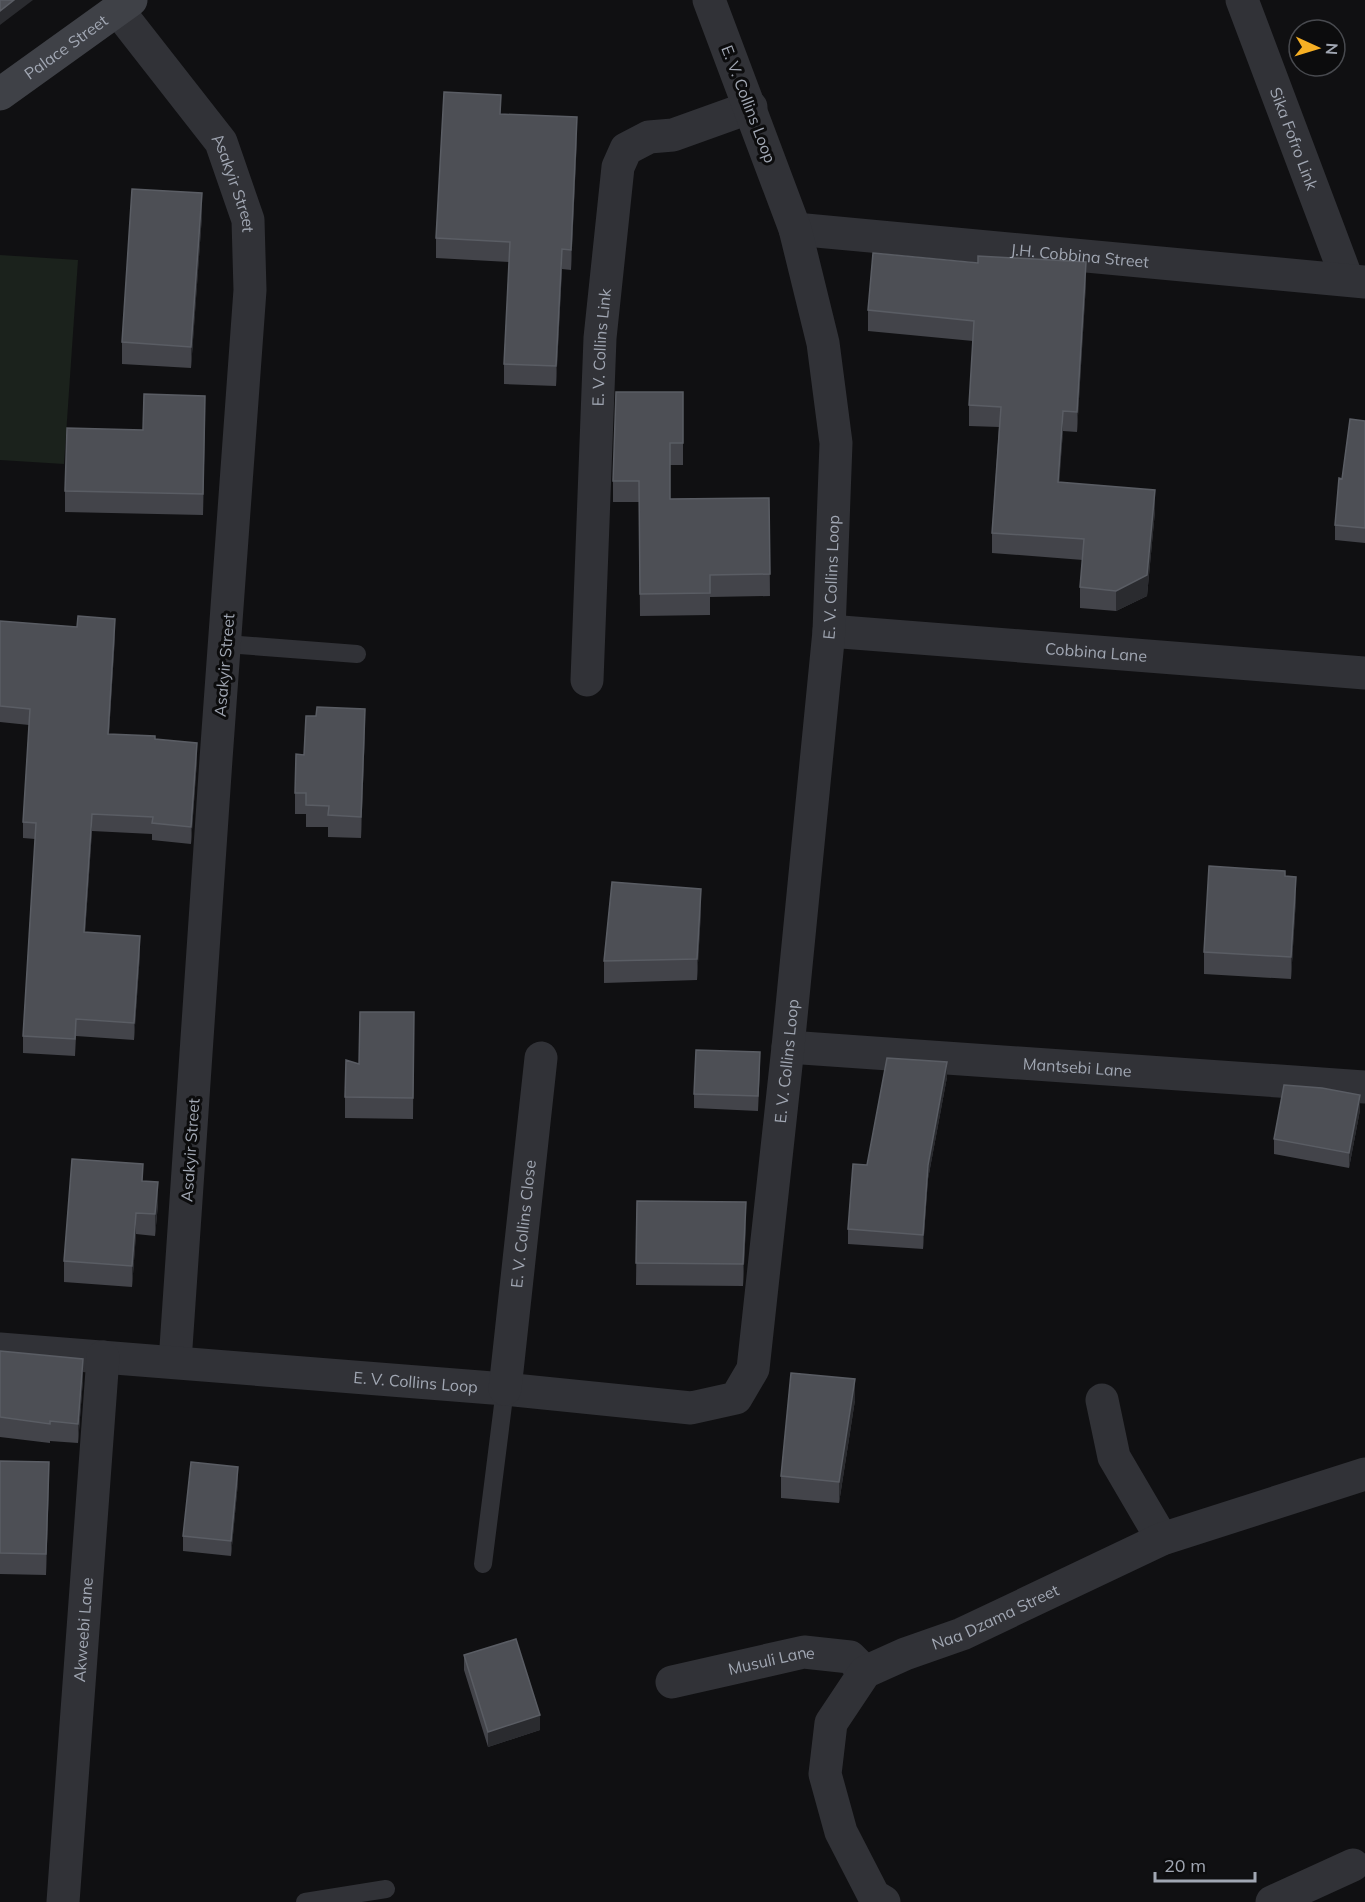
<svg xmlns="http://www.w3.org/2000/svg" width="1365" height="1902" font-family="Mulish,sans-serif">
<rect width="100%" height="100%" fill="#101012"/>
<path fill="#1b221c" d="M 0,255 L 78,260 L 64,464 L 0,460 Z"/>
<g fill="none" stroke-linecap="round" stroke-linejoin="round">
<path stroke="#313237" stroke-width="18" d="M 226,644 L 357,654
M 483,1564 L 505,1389
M 305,1902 L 386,1889"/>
<g stroke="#313237" stroke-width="33">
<path id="s1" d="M 1242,0 L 1347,279"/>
<path id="s2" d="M 117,9 L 221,142 L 248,220 L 250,290 L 216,759 L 175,1362"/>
<path id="s3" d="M 795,229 L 1365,282"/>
<path id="s4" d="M 829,631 L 1365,673"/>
<path id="s5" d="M 587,680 L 600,338 L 618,167 L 626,149 L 649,137 L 673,135 L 751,107"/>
<path id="s6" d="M 788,1047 L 1365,1087"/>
<path id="s7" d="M 0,1349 L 505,1389 L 691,1408 L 736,1398 L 753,1369 L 788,1047 L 829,631 L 836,443 L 823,343 L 795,229 L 709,0"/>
<path id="s8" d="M 505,1389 L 541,1058"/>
<path d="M 1102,1400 L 1114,1457 L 1162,1539"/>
<path id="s9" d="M 672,1682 L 804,1652 L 850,1657 L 865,1672"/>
<path id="s10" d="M 63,1902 L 103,1357"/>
<path id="s11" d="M 884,1902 L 874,1896 L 841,1832 L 825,1774 L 831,1723 L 865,1672 L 905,1654 L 962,1634 L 1162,1539 L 1365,1474"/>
<path d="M 1272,1902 L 1353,1865"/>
</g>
<path stroke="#3f4147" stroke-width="33" id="s12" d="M 0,94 L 131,0"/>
</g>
<path fill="#43444a" d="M 501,114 L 577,137 L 571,270 L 562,269 L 556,386 L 504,384 L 504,364 L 509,262 L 436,258 L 436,238 Z
M 202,215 L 191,368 L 122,364 L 122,342 Z
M 1086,283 L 1077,432 L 1063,431 L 1059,482 L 1155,511 L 1147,596 L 1116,611 L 1080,608 L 1080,587 L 1083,560 L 992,553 L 992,533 L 999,427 L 969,426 L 969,405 L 973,341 L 868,331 L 868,310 Z
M 683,392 L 683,465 L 670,465 L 670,499 L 769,498 L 770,596 L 710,597 L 710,615 L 640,616 L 639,502 L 613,502 L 613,481 Z
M 205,417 L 203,515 L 65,512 L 65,491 L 143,430 Z
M 1365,421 L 1365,543 L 1335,540 L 1335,525 L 1342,479 Z
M 0,621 L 115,636 L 109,734 L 155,739 L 197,760 L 191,844 L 152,840 L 152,834 L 92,831 L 85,933 L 140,953 L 134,1040 L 76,1036 L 75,1056 L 23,1053 L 23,1036 L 35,839 L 23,838 L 23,822 L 29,725 L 0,722 Z
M 316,716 L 365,730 L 361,838 L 328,837 L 328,827 L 306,827 L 306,814 L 295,814 L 295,793 Z
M 1285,876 L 1296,898 L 1291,979 L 1204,974 L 1204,952 Z
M 701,911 L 697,980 L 604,983 L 604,961 Z
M 414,1012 L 413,1119 L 345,1118 L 345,1097 Z
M 760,1067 L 758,1111 L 694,1108 L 694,1094 Z
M 947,1077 L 928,1179 L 923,1249 L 848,1244 L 848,1229 L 867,1165 Z
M 1360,1110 L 1349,1168 L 1274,1154 L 1274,1139 Z
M 143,1181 L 158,1204 L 155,1236 L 136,1234 L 132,1287 L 64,1282 L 64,1261 Z
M 637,1201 L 746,1224 L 743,1286 L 636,1285 Z
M 0,1351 L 83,1379 L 78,1443 L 50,1441 L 50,1443 L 0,1437 Z
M 855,1400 L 839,1503 L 781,1498 L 781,1476 Z
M 0,1461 L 49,1483 L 46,1575 L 0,1574 Z
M 238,1482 L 231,1556 L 183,1551 L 183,1536 Z
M 464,1655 L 540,1730 L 488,1747 L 464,1670 Z"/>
<path fill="#2a2b2f" d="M 14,0 L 33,0 L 0,25 L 0,11 Z
M 577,117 L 577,137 L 571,270 L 571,250 Z
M 202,193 L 202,215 L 191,368 L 191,347 Z
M 562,249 L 562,269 L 556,386 L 556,366 Z
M 1086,262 L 1086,283 L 1077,432 L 1077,412 Z
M 205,396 L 205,417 L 203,515 L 203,494 Z
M 1063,411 L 1063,431 L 1058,502 L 1058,482 Z
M 1155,490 L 1155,511 L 1147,596 L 1116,611 L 1116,591 Z
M 115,619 L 115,636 L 108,750 L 108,734 Z
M 365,709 L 365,730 L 361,838 L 361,817 Z
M 197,743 L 197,760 L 191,844 L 191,827 Z
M 92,814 L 92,831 L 84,949 L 84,932 Z
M 1296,877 L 1296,898 L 1291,979 L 1291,957 Z
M 701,889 L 701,911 L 697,980 L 697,959 Z
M 140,936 L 140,953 L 134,1040 L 134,1023 Z
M 947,1062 L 947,1077 L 928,1179 L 923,1249 L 923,1235 L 928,1165 Z
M 1360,1095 L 1360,1110 L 1349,1168 L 1349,1153 Z
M 158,1182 L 158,1204 L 155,1236 L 155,1214 Z
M 746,1202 L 746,1224 L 743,1286 L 743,1264 Z
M 136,1213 L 136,1234 L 132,1287 L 132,1266 Z
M 83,1359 L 83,1379 L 78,1443 L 78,1424 Z
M 855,1379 L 855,1400 L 839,1503 L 839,1482 Z
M 49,1462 L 49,1483 L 46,1575 L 46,1554 Z
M 238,1467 L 238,1482 L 231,1556 L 231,1541 Z
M 540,1715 L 540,1730 L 488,1747 L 488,1732 Z"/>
<path fill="#4d4f55" stroke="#5a5d64" stroke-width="1.5" d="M 0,0 L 14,0 L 0,11 Z
M 444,92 L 501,95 L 500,114 L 577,117 L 571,250 L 562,249 L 556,366 L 504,364 L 510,242 L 436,238 Z
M 132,189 L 202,193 L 191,347 L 122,342 Z
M 873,253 L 978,263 L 978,256 L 1086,262 L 1077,412 L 1063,411 L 1058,482 L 1155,490 L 1147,575 L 1116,591 L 1080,587 L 1084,539 L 992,533 L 1001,407 L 969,405 L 974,321 L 868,310 Z
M 616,392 L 683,392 L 683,443 L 670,443 L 670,499 L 769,498 L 770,574 L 710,575 L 710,593 L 640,594 L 639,481 L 613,481 Z
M 144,394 L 205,396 L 203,494 L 65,491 L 67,428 L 143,430 Z
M 1350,419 L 1365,421 L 1365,528 L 1335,525 L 1339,478 L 1342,479 Z
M 78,616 L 115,619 L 108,734 L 155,736 L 155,739 L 197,743 L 191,827 L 152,823 L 153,817 L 92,814 L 84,932 L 140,936 L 134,1023 L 76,1019 L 75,1039 L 23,1036 L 36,823 L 23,822 L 30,709 L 0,706 L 0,621 L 77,627 Z
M 317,707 L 365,709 L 361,817 L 328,815 L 329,806 L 306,805 L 306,793 L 295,793 L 296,754 L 304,755 L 306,716 L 316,716 Z
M 1209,866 L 1285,871 L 1285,876 L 1296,877 L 1291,957 L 1204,952 Z
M 612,882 L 701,889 L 697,959 L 604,961 Z
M 360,1012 L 414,1012 L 413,1098 L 345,1097 L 346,1060 L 359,1064 Z
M 696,1050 L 760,1052 L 758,1096 L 694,1094 Z
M 887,1058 L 947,1062 L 928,1165 L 923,1235 L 848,1229 L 853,1164 L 867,1165 Z
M 1284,1085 L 1322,1088 L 1360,1095 L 1349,1153 L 1274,1139 Z
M 72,1159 L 143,1164 L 142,1181 L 158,1182 L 155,1214 L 136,1213 L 132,1266 L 64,1261 Z
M 637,1201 L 746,1202 L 743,1264 L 636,1263 Z
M 0,1351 L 83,1359 L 78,1424 L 50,1421 L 50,1424 L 0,1417 Z
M 791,1373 L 855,1379 L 839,1482 L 781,1476 Z
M 0,1461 L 49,1462 L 46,1554 L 0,1553 Z
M 191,1462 L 238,1467 L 231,1541 L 183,1536 Z
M 516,1639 L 540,1715 L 488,1732 L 464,1655 Z"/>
<g text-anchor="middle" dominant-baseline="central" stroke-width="6" stroke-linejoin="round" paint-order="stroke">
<g font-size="16" fill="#a1a7b3" stroke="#0c0c0d">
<text stroke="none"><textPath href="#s12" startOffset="81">Palace Street</textPath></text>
<text transform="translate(749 104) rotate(69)">E. V. Collins Loop</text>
<text stroke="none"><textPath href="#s1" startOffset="148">Sika Fofro Link</textPath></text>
<text stroke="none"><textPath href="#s2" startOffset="212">Asakyir Street</textPath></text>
<text stroke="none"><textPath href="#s3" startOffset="286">J.H. Cobbina Street</textPath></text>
<text stroke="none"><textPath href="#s5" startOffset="333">E. V. Collins Link</textPath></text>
<text stroke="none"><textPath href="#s7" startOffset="1569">E. V. Collins Loop</textPath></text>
<text stroke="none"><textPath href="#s4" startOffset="268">Cobbina Lane</textPath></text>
<text transform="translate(224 665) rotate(-85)">Asakyir Street</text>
<text stroke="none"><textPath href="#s7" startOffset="1083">E. V. Collins Loop</textPath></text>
<text stroke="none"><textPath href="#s6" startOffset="290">Mantsebi Lane</textPath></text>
<text transform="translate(190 1150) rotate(-86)">Asakyir Street</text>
<text stroke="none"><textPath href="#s8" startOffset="166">E. V. Collins Close</textPath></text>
<text stroke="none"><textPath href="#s7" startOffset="417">E. V. Collins Loop</textPath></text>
<text stroke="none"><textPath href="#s11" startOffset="398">Naa Dzama Street</textPath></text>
<text stroke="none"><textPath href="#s10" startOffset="273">Akweebi Lane</textPath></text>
<text stroke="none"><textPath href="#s9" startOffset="102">Musuli Lane</textPath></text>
</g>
</g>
<g transform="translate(1317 48) rotate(94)"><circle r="28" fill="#0c0c0d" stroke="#484a4f" stroke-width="1.5"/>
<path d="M0-4.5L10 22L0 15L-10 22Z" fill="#f7b024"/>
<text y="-9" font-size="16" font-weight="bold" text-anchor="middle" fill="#a1a7b3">N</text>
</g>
<path d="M1155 1872v9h100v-9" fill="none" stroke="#a1a7b3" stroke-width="3"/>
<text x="1164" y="1872" font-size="18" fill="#a1a7b3" stroke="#0c0c0d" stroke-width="4.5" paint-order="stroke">20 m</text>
</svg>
